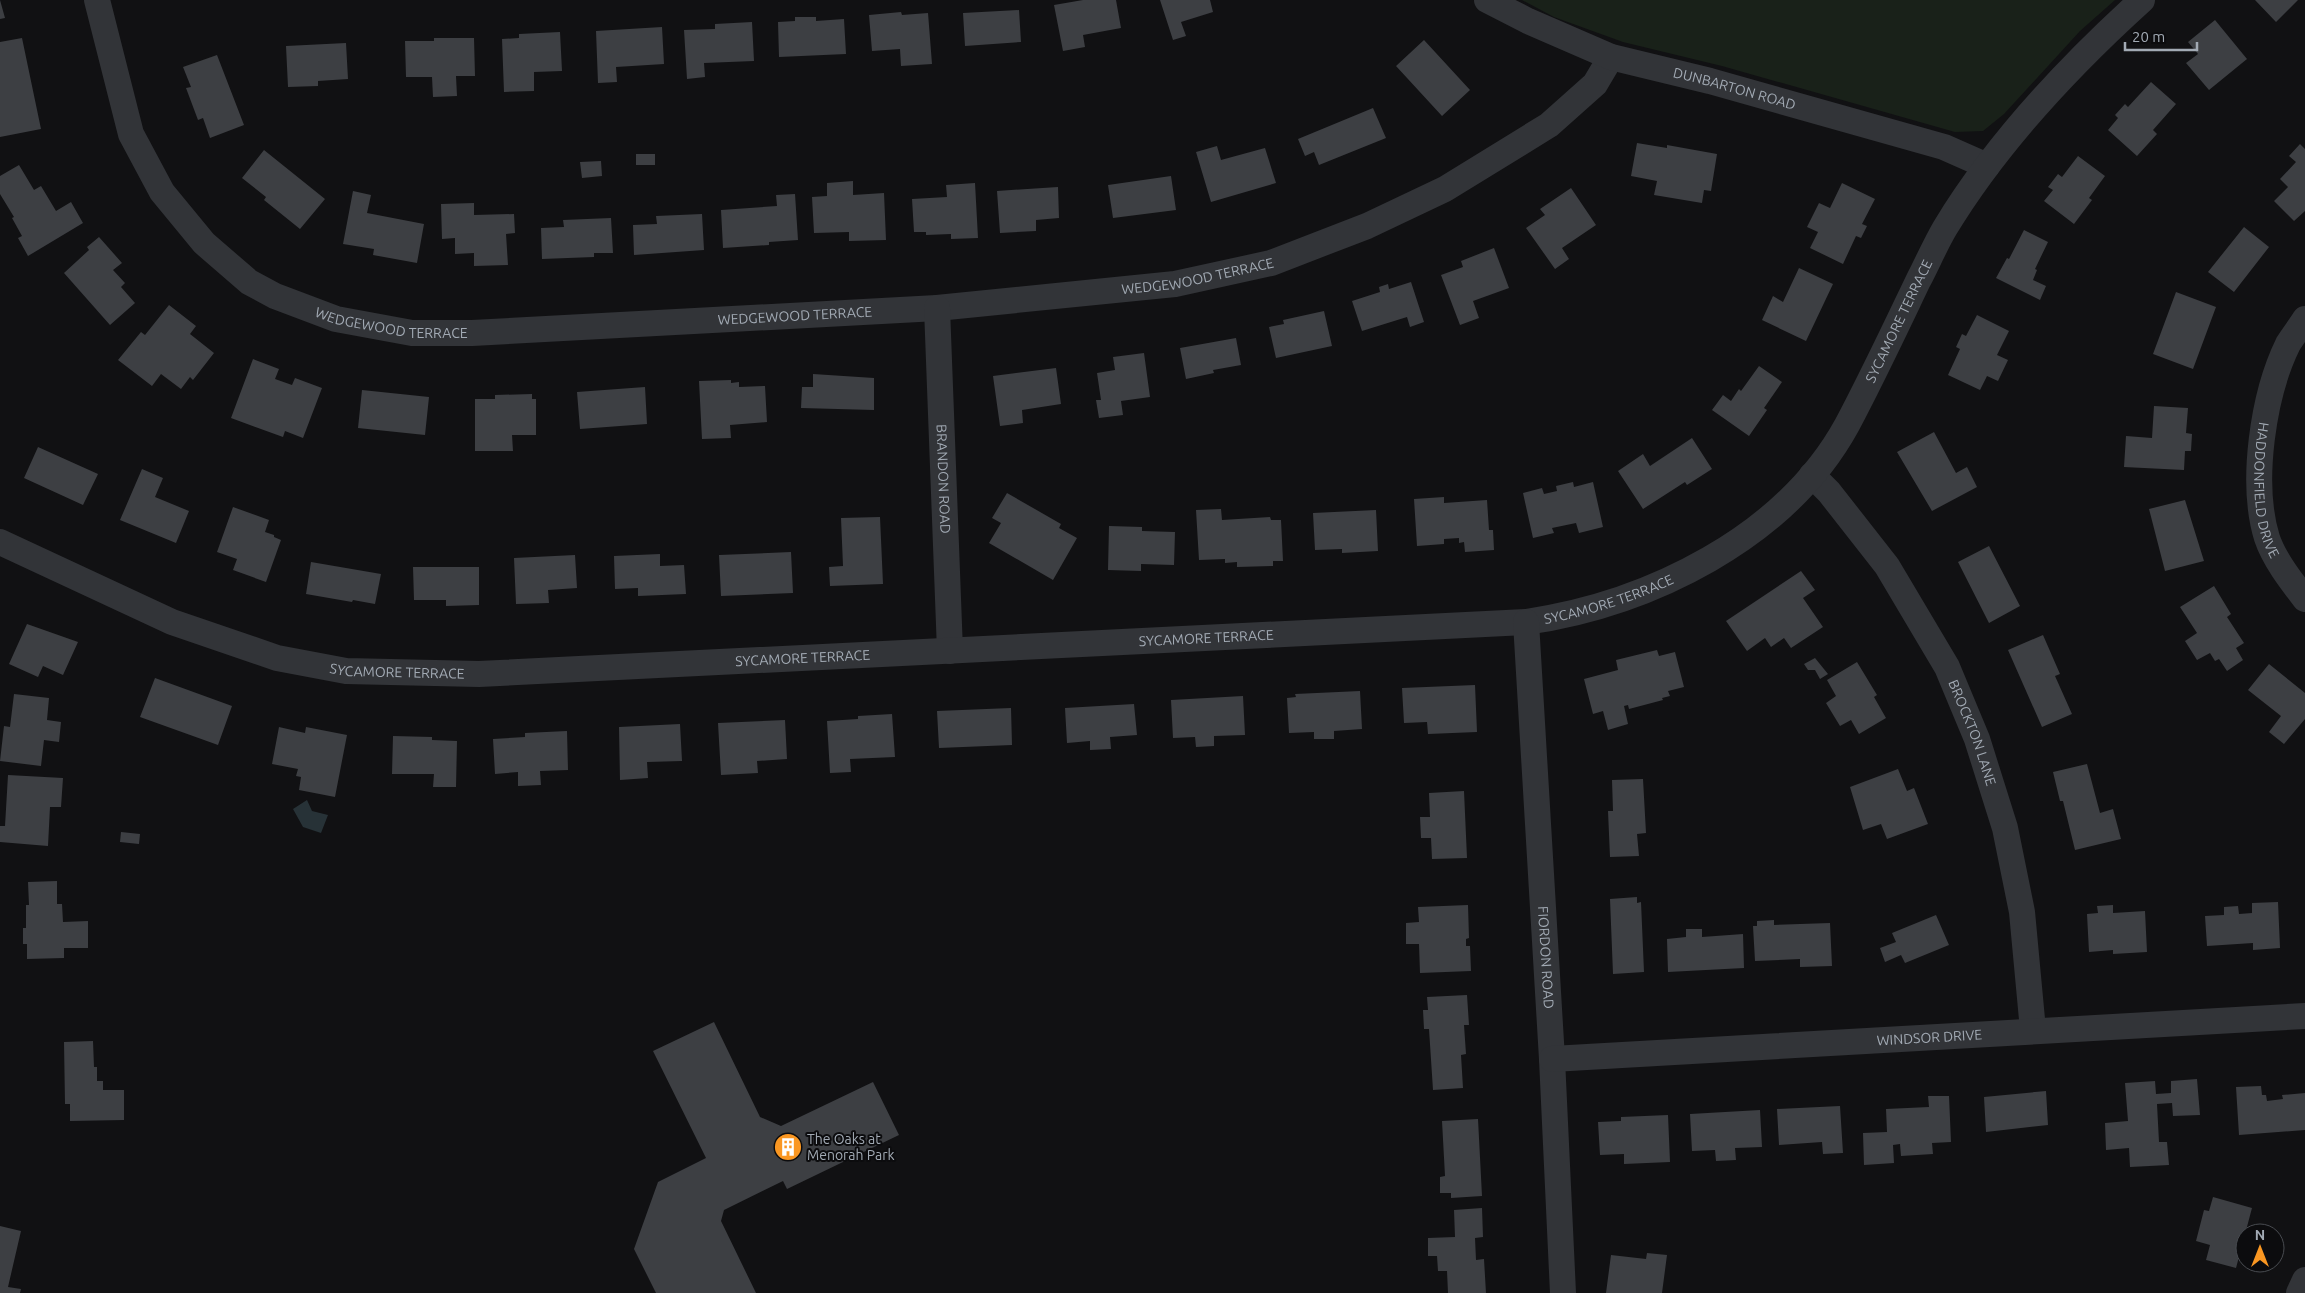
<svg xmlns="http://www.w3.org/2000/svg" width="2305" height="1293" font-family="Ubuntu,sans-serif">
<rect width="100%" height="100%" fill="#111113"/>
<path fill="#192119" d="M 1522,0 L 2115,0 L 2080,31 L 2004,114 L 1983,131 L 1955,132 L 1722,66 L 1623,42 L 1554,17 Z"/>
<path fill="#273237" d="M 307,800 L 312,811 L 328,815 L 321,833 L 303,827 L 293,809 Z"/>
<path fill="#3d3f43" d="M 0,0 L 5,18 L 0,19 Z
M 1083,0 L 1116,0 L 1121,28 L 1083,35 L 1085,47 L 1063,51 L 1054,5 Z
M 1160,0 L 1210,0 L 1213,12 L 1181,22 L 1186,36 L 1173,40 Z
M 2255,0 L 2298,0 L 2276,22 Z
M 1019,10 L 1021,42 L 965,46 L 963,13 Z
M 901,12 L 902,15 L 928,13 L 932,64 L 901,66 L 900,49 L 872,51 L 869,15 Z
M 795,17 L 816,17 L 816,21 L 844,19 L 846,54 L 779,57 L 778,22 L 795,21 Z
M 2215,20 L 2247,59 L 2209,90 L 2186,63 L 2198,54 L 2188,42 Z
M 752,22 L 754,61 L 704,63 L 705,77 L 687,79 L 684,30 L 715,29 L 715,24 Z
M 662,27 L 664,64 L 616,67 L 617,82 L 598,83 L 596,31 Z
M 560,32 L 562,71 L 534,72 L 534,91 L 504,92 L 502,39 L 519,38 L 519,34 Z
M 22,38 L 41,129 L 0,137 L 0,42 Z
M 434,38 L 474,38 L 475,76 L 456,76 L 457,96 L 433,97 L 432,77 L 406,77 L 405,41 L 434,41 Z
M 1424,40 L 1470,90 L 1442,116 L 1396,66 Z
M 346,43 L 348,79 L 318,81 L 318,86 L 288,87 L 286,46 Z
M 217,55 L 244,125 L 210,138 L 203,118 L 198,120 L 186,88 L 191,87 L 183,67 Z
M 2151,82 L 2176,104 L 2153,130 L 2157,134 L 2137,156 L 2108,130 L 2118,118 L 2115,115 L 2125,104 L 2128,107 Z
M 1373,108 L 1386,138 L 1319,165 L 1314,152 L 1305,156 L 1298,139 Z
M 1637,143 L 1667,148 L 1667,145 L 1717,154 L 1711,191 L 1704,190 L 1702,203 L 1654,195 L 1657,181 L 1631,176 Z
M 2300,144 L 2305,149 L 2305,211 L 2294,221 L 2274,201 L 2288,187 L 2280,179 L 2296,162 L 2289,156 Z
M 1217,146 L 1221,160 L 1265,148 L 1276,183 L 1211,202 L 1196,152 Z
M 264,150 L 325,199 L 300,229 L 264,200 L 266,197 L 242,178 Z
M 636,154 L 655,154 L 655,165 L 636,165 Z
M 2078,156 L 2105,176 L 2089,198 L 2092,200 L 2074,224 L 2044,201 L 2053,190 L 2048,187 L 2058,174 L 2062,177 Z
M 601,161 L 602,176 L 582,178 L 580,162 Z
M 19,165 L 34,190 L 41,186 L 56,211 L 71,202 L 83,223 L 28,256 L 18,238 L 22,236 L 12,218 L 14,217 L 0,194 L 0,176 Z
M 1171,176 L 1176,210 L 1113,218 L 1108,185 Z
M 853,181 L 853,195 L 884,193 L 886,240 L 849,241 L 849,232 L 814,233 L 812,197 L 827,196 L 827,183 Z
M 975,183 L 978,238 L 951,239 L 951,234 L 926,235 L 926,232 L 914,232 L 912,199 L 947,197 L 946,185 Z
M 1842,183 L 1875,199 L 1862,224 L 1867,226 L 1861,238 L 1856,236 L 1843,264 L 1810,248 L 1818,232 L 1807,227 L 1819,203 L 1830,208 Z
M 1058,187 L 1059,218 L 1036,220 L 1036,231 L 1000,233 L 997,191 Z
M 1571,188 L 1596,225 L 1562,248 L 1569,259 L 1555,269 L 1526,228 L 1545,215 L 1540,209 Z
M 353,191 L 371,195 L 367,213 L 424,224 L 417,263 L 373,255 L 374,249 L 343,244 Z
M 795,194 L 798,240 L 769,242 L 769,245 L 723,248 L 721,210 L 777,206 L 776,195 Z
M 474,203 L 474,215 L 514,214 L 515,233 L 506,234 L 508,265 L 474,266 L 474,253 L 455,254 L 455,238 L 442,239 L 441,204 Z
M 702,214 L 704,250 L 634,255 L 633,225 L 657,224 L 656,216 Z
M 611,218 L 613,253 L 594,253 L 594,257 L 542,259 L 541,228 L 564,227 L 563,220 Z
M 2244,227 L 2269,247 L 2234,292 L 2208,272 Z
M 2024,230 L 2048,242 L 2035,269 L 2037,270 L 2033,280 L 2046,286 L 2040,300 L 1996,278 L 2007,258 L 2009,259 Z
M 99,237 L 122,263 L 113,270 L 125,283 L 121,287 L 135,303 L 110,325 L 64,273 L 89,250 L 87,247 Z
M 1494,248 L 1509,288 L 1473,301 L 1479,318 L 1460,325 L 1441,275 L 1463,267 L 1461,261 Z
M 1799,268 L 1833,284 L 1806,341 L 1762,320 L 1773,296 L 1783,302 Z
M 1411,282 L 1424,322 L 1410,327 L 1407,317 L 1362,331 L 1352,301 L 1380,292 L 1379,287 L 1388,284 L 1389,289 Z
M 2176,292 L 2216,307 L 2193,369 L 2153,354 Z
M 169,305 L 196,326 L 190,334 L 214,353 L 193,380 L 190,377 L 181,389 L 161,374 L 152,386 L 118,360 L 141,332 L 145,335 Z
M 1324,311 L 1332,346 L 1276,358 L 1269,327 L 1284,324 L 1283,320 Z
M 1977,315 L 2009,331 L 1997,355 L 2008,360 L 1998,381 L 1987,376 L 1980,390 L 1948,375 L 1960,349 L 1956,347 L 1962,334 L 1966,336 Z
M 1236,338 L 1241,365 L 1213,370 L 1214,373 L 1186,379 L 1180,348 Z
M 1144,353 L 1150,397 L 1121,401 L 1123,415 L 1099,418 L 1096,400 L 1101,400 L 1097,373 L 1115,370 L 1113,357 Z
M 253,359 L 279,369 L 275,379 L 292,385 L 295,378 L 322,388 L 303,438 L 285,431 L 283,437 L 231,418 Z
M 1759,366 L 1782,382 L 1764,408 L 1767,410 L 1749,436 L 1712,410 L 1723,395 L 1731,401 L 1739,389 L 1741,391 Z
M 1056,368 L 1061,404 L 1022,410 L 1023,423 L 1000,426 L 993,376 Z
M 813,374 L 874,378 L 874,410 L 801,408 L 802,387 L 813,387 Z
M 731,380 L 731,383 L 739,382 L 739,387 L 765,386 L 767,422 L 730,425 L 731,438 L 702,439 L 699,381 Z
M 645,387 L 647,424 L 580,429 L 577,392 Z
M 362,390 L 429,397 L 425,435 L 358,428 Z
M 532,394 L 532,399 L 536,399 L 536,435 L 512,435 L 513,451 L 475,451 L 475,399 L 495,399 L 495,395 Z
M 2154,406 L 2188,408 L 2186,433 L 2192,434 L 2191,451 L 2185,451 L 2184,470 L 2124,467 L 2126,436 L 2152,438 Z
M 1934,432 L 1956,473 L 1967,467 L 1977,487 L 1932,511 L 1897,452 Z
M 1692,438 L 1712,469 L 1687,485 L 1685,482 L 1643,509 L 1618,471 L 1643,454 L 1650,466 Z
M 38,447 L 98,474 L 83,505 L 24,478 Z
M 142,469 L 163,478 L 155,497 L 189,511 L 176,543 L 120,520 Z
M 1573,482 L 1574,487 L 1593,482 L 1603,527 L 1579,533 L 1576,523 L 1552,528 L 1554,533 L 1533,538 L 1523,493 L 1542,488 L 1544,494 L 1557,491 L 1556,486 Z
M 1007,493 L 1061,524 L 1059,528 L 1077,538 L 1053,580 L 989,543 L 1001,523 L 992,518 Z
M 1444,497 L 1444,503 L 1487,500 L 1489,530 L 1493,530 L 1494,550 L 1465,552 L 1464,542 L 1459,543 L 1459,538 L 1444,539 L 1444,544 L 1417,546 L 1414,499 Z
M 2185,500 L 2204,561 L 2165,571 L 2149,509 Z
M 233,507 L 269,520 L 265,532 L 274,535 L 274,537 L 281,540 L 266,582 L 233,570 L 237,559 L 217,552 Z
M 1221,509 L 1222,520 L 1270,517 L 1271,520 L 1281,520 L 1283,561 L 1273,561 L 1273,566 L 1237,567 L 1237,562 L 1225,563 L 1225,559 L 1199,560 L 1196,510 Z
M 1376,510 L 1378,551 L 1342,553 L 1342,549 L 1315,550 L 1313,513 Z
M 880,517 L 883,584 L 830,586 L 829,567 L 843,566 L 841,518 Z
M 1109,526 L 1142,527 L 1142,531 L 1175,532 L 1174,565 L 1141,564 L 1141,571 L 1108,570 Z
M 1989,546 L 2020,606 L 1989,623 L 1958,562 Z
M 791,552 L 793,593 L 721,596 L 719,555 Z
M 660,554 L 660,566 L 684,565 L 686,594 L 638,596 L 638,588 L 615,589 L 614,556 Z
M 575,555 L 577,588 L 548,590 L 549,603 L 516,604 L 514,558 Z
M 311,562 L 381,574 L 375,604 L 353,600 L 352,602 L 306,594 Z
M 413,567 L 479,567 L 479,605 L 446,606 L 446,600 L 414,600 Z
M 1801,571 L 1815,590 L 1803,598 L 1823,627 L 1791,648 L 1784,638 L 1771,647 L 1765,638 L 1747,651 L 1726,621 Z
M 2214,586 L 2231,614 L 2227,617 L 2244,643 L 2236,648 L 2243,660 L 2227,671 L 2219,659 L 2215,661 L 2210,653 L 2197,660 L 2185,641 L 2197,633 L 2180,607 Z
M 27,624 L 78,642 L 63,675 L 43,666 L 38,677 L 9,664 Z
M 2043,635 L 2060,674 L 2055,676 L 2072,714 L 2042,727 L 2008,650 Z
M 1657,650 L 1659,656 L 1675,652 L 1684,687 L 1668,691 L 1670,696 L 1662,698 L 1663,700 L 1629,709 L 1628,705 L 1624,706 L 1628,724 L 1608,730 L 1603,711 L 1593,714 L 1584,679 L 1618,670 L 1616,660 Z
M 1815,658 L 1828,674 L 1820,679 L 1815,670 L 1808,670 L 1804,664 Z
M 1857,662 L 1877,695 L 1874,697 L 1886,718 L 1859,734 L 1851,720 L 1840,726 L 1826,703 L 1836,696 L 1827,680 Z
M 2269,664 L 2305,693 L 2305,719 L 2284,744 L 2269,732 L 2281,716 L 2248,690 Z
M 155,678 L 232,706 L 218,745 L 140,717 Z
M 1475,685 L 1477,732 L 1428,734 L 1427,722 L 1404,723 L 1402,688 Z
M 1360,691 L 1362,729 L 1334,731 L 1334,739 L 1314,739 L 1314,732 L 1289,733 L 1287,698 L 1296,697 L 1295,694 Z
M 14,694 L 49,698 L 47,720 L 61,722 L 59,742 L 44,740 L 41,766 L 0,761 L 4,726 L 10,727 Z
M 1243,696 L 1245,735 L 1214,736 L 1214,746 L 1196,747 L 1195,737 L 1173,738 L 1171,700 Z
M 1134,704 L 1137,735 L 1110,737 L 1111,749 L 1090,750 L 1090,741 L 1067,743 L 1065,708 Z
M 1011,708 L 1012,745 L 939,748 L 937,711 Z
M 892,714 L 895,757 L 850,759 L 851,772 L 830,773 L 827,721 L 858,719 L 858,716 Z
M 785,720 L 787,759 L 757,761 L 758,773 L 721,775 L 718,723 Z
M 680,724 L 682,761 L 647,762 L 648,778 L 620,780 L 619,727 Z
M 279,727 L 305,733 L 306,727 L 347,735 L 335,797 L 299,790 L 301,777 L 296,776 L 298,769 L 272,764 Z
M 567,731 L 568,770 L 540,771 L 541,785 L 518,786 L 518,772 L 495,774 L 493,739 L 525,737 L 525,733 Z
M 393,736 L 432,737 L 432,740 L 457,741 L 456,787 L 433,787 L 434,774 L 392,774 Z
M 2087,764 L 2100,813 L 2113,809 L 2121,839 L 2075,850 L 2063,801 L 2060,801 L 2053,772 Z
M 1898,769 L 1907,791 L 1914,788 L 1928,824 L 1887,839 L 1881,824 L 1863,830 L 1850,787 Z
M 8,775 L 63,778 L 61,807 L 50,807 L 48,846 L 0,842 L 0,826 L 5,826 Z
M 1643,779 L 1646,833 L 1637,834 L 1639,856 L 1610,857 L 1608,811 L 1613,811 L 1612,780 Z
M 1464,791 L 1467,858 L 1432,859 L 1431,838 L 1421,838 L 1420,817 L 1430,817 L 1429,793 Z
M 121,832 L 140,834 L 139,844 L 120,842 Z
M 57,881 L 57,904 L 62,904 L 63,922 L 88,921 L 88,948 L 64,948 L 64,958 L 27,959 L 27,944 L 23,944 L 23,928 L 26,928 L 26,905 L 29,905 L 28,882 Z
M 1637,897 L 1637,903 L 1641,902 L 1644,972 L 1613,974 L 1610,899 Z
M 2278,902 L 2280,948 L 2253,950 L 2253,943 L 2207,946 L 2205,916 L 2224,915 L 2224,907 L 2238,906 L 2239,914 L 2252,913 L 2252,903 Z
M 1468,905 L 1469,938 L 1466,939 L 1466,946 L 1470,946 L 1471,971 L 1420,973 L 1419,944 L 1406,944 L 1406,923 L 1419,922 L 1418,907 Z
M 2113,905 L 2113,913 L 2145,911 L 2147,952 L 2113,954 L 2113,950 L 2089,952 L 2087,914 L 2098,913 L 2097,906 Z
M 1936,915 L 1949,945 L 1905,963 L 1901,955 L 1885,962 L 1880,948 L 1896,942 L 1892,933 Z
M 1774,920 L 1774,925 L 1830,923 L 1832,966 L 1800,967 L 1800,959 L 1755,961 L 1753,926 L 1757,926 L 1757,921 Z
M 1686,929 L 1702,929 L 1702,937 L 1743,934 L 1744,968 L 1668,972 L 1667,939 L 1686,937 Z
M 1467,995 L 1469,1025 L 1464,1025 L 1466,1054 L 1461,1055 L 1463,1088 L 1433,1090 L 1429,1029 L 1424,1029 L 1423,1010 L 1428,1010 L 1427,997 Z
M 714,1022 L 760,1117 L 781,1126 L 873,1082 L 899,1135 L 787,1189 L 783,1181 L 724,1210 L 721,1221 L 756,1293 L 656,1293 L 634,1249 L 658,1182 L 706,1158 L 653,1051 Z
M 93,1041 L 94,1067 L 97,1067 L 97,1081 L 103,1081 L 103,1090 L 124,1090 L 124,1120 L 70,1121 L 70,1104 L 65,1104 L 64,1042 Z
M 2197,1079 L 2200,1115 L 2173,1116 L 2172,1103 L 2157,1104 L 2159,1142 L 2167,1142 L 2169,1165 L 2130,1167 L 2129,1148 L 2106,1150 L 2105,1123 L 2128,1121 L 2125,1083 L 2155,1081 L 2156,1094 L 2171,1093 L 2171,1081 Z
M 2261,1086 L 2262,1095 L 2266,1095 L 2267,1101 L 2283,1099 L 2282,1095 L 2305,1093 L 2305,1130 L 2239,1135 L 2236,1087 Z
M 2046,1091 L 2048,1125 L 1986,1132 L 1984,1097 Z
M 1928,1096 L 1949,1096 L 1951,1142 L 1932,1143 L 1933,1154 L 1901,1156 L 1900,1144 L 1893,1145 L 1894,1163 L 1864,1165 L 1863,1133 L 1887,1132 L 1886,1109 L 1929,1107 Z
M 1840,1106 L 1843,1153 L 1823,1154 L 1822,1142 L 1779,1145 L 1777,1109 Z
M 1760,1110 L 1762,1147 L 1735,1148 L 1736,1160 L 1716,1161 L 1715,1150 L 1692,1151 L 1690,1114 Z
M 1668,1115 L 1670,1162 L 1624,1164 L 1624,1154 L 1600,1155 L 1598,1122 L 1621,1121 L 1621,1117 Z
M 1478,1119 L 1482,1196 L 1451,1198 L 1451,1193 L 1440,1193 L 1440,1177 L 1445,1176 L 1442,1121 Z
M 2213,1197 L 2252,1208 L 2236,1268 L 2206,1260 L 2210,1245 L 2196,1241 L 2204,1210 L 2209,1211 Z
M 1482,1208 L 1483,1237 L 1475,1238 L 1476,1260 L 1484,1259 L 1486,1293 L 1448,1293 L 1447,1271 L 1438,1271 L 1437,1256 L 1428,1256 L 1428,1238 L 1455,1237 L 1454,1210 Z
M 0,1226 L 21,1231 L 8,1287 L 21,1289 L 20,1293 L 0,1293 Z
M 1647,1253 L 1667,1255 L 1662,1293 L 1606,1293 L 1611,1255 L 1646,1259 Z"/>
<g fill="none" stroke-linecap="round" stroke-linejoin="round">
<g stroke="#323438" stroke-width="26">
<path id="s1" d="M 97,0 L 131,134 L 162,192 L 204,243 L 249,282 L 275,296 L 336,319 L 412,333 L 472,333 L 937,308 L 1175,284 L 1271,263 L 1367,226 L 1445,189 L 1549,125 L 1595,84 L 1611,57"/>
<path id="s2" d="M 1487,0 L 1528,21 L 1611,57 L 1710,81 L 1944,147 L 1987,166"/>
<path id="s3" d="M 937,308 L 950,651"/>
<path id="s4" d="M 2305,319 C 2300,327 2293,336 2288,344 C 2263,395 2250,483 2267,538 C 2274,559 2291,581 2305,599"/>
<path id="s5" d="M 1812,475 L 1829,492 L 1887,566 L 1947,667 L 1977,739 L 2005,828 L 2022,912 L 2033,1030"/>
<path id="s6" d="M 0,542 L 172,622 L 277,658 L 346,671 L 479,674 L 1526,622 C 1649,604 1785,538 1847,425 C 1872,378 1895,329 1918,281 C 1927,264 1935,245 1945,228 C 1997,142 2068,67 2142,0"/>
<path id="s7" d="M 1526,622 L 1552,1059 L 1563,1293"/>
<path id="s8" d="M 1552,1059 L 2305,1016"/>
<path d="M 2299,1293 L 2305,1280"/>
</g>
</g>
<defs>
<symbol id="building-disc" viewBox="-11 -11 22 22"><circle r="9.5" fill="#fa9722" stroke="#0c0c0e"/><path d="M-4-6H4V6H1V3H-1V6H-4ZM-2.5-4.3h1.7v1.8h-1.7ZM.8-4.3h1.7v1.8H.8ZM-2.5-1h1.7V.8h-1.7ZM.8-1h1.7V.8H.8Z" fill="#fff"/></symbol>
</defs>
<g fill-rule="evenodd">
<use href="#building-disc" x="772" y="1131" width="32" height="32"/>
</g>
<g text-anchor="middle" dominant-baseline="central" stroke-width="4" stroke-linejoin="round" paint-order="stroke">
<g font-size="14" fill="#a2aab4" stroke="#0c0c0e">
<text stroke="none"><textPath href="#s2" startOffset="264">DUNBARTON ROAD</textPath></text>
<text stroke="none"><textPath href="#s1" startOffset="1290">WEDGEWOOD TERRACE</textPath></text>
<text stroke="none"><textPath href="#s1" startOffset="885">WEDGEWOOD TERRACE</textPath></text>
<text stroke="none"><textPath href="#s1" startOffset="480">WEDGEWOOD TERRACE</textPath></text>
<text stroke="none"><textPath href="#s6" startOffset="2058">SYCAMORE TERRACE</textPath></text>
<text stroke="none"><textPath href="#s3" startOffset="171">BRANDON ROAD</textPath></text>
<text stroke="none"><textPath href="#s4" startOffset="181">HADDONFIELD DRIVE</textPath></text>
<text stroke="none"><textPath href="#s6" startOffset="1638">SYCAMORE TERRACE</textPath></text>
<text stroke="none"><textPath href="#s6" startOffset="1232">SYCAMORE TERRACE</textPath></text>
<text stroke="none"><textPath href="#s6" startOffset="828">SYCAMORE TERRACE</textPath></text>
<text stroke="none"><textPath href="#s6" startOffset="422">SYCAMORE TERRACE</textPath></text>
<text stroke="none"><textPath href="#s5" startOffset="306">BROCKTON LANE</textPath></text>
<text stroke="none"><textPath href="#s7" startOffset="336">FIORDON ROAD</textPath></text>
<text stroke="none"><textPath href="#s8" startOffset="378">WINDSOR DRIVE</textPath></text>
</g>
<g font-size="14" fill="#a2aab4" stroke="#0c0c0e" text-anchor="start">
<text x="807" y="1139">The Oaks at<tspan x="807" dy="16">Menorah Park</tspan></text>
</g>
</g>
<g transform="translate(2260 1248)"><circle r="24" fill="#0c0c0e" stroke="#484b50"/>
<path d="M0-4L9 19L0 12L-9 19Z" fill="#fa9722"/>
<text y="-8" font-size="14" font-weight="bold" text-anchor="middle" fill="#a2aab4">N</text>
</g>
<path d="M2125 42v8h72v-8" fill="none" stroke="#a2aab4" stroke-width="2.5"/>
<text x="2132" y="42" font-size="15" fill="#a2aab4" stroke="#0c0c0e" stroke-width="4" paint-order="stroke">20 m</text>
</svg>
